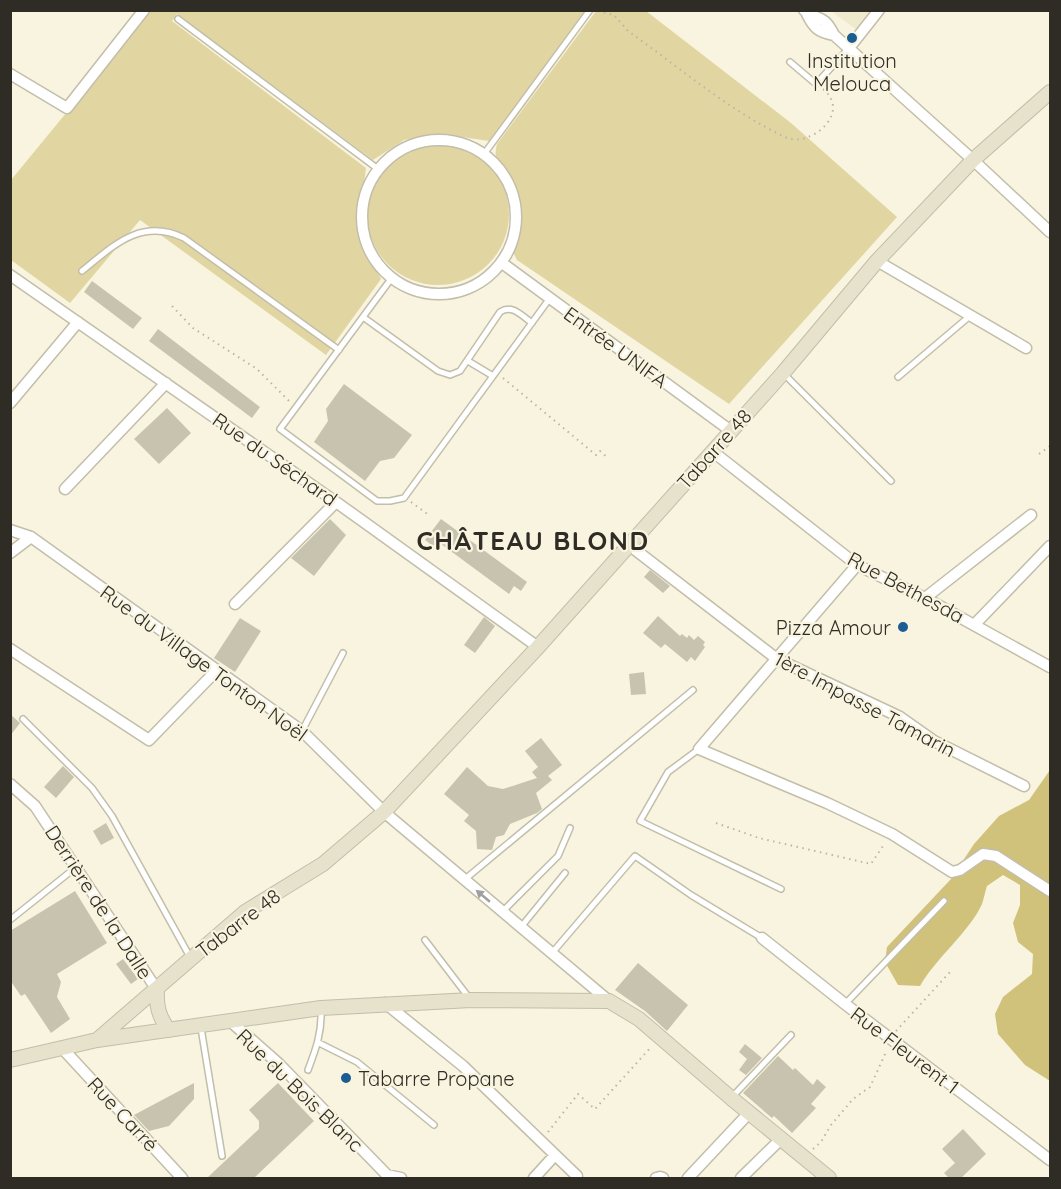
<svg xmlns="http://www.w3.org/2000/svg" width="1061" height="1189" font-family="Quicksand,sans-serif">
<rect width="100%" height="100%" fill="#f8f4df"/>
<path fill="#efeacd" d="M 831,11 L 872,11 L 857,30 Z"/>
<path fill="#e1d6a1" d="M 150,11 L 586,11 L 489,141 L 441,134 L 404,140 L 373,160 L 177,14 L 172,21 L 366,168 L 361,207 L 363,244 L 381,279 L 326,355 L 140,220 L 70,303 L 11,260 L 11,180 Z
M 596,11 L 646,11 L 791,123 L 897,217 L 729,404 L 517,260 C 506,241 518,238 520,220 C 521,210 512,182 507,174 C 498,161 493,161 497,144 Z
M367 214a71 71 0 1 1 142 0a71 71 0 1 1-142 0Z"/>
<path fill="#d0c17b" d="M 1050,770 L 1050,1081 L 1025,1065 L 998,1034 L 995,1014 L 1003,997 L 1032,974 L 1033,954 L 1018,942 L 1013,923 L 1020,905 L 1020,885 L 1003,875 L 987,886 C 985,892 984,898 982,904 C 970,931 936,958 920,986 L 898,985 L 885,962 L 887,947 L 951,879 L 974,844 L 999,816 L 1029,800 Z"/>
<path fill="#c7c3af" d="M 92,281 L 142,318 L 133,329 L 84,292 Z
M 158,329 L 260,407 L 252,418 L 149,341 Z
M 344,384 L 412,435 L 394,458 L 380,461 L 365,481 L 314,442 L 328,421 L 326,409 Z
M 167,408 L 191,433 L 159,464 L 134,439 Z
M 330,519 L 346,535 L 314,576 L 291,558 Z
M 441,519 L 527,582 L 521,591 L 514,586 L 509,594 L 437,541 L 433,546 L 425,540 Z
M 650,570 L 670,586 L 663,593 L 644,577 Z
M 658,616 L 680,636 L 682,634 L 687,638 L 689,635 L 694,640 L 698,636 L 705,642 L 703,645 L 705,647 L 695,661 L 691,657 L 687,662 L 665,644 L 661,648 L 643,633 Z
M 484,617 L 495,626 L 475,653 L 464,645 Z
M 240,618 L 261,631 L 235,672 L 214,658 Z
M 644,672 L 646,694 L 631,695 L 629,674 Z
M 10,714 L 20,723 L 10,736 Z
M 541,738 L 562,765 L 548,776 L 552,780 L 536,793 L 542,809 L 537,813 L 510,824 L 504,835 L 496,837 L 492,850 L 477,849 L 476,831 L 464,821 L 469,815 L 444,794 L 467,767 L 488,786 L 503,789 L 537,778 L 532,772 L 538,767 L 525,751 Z
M 63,766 L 74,777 L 56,798 L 44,787 Z
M 106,823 L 114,838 L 101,845 L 93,831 Z
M 75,891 L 107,943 L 57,974 L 61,982 L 57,997 L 70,1019 L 51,1033 L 25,994 L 21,996 L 10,980 L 10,931 Z
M 123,959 L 138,979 L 131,984 L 116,964 Z
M 638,963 L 688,1005 L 667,1031 L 645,1011 L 615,990 Z
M 745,1044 L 762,1058 L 746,1075 L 739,1070 L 747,1059 L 739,1052 Z
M 778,1056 L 793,1070 L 795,1068 L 813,1085 L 817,1079 L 826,1087 L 811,1104 L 816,1108 L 792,1133 L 774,1116 L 772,1118 L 743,1093 Z
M 194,1083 L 194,1099 L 169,1126 L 149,1131 L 134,1115 Z
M 278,1083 L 314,1121 L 253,1179 L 206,1179 L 259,1129 L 259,1121 L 249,1110 Z
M 963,1129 L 986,1154 L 960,1179 L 950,1179 L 944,1173 L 955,1163 L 942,1149 Z"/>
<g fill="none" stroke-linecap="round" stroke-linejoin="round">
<defs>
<path id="lane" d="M 178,19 L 378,169
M 790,62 L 816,84 L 849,48
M 484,154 L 590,10
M 82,271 C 113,246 141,217 184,238 L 339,350
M 391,279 L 280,429 L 377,501 L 390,501 L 404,498 L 550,298
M 363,317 L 438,371 L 450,375 L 460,371 L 500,312 C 512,304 521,315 532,323
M 468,361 L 493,376
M 784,374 L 891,481
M 898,377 L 971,315
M 23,719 L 92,788 L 112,816 L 190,957
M 302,731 L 343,653
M 699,749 L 668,772 L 640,821 L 781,889
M 464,880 L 693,690
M 502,912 L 558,856 L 570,828
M 10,920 L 75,868
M 521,927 L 565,873
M 425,940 L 470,999
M 552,953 L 635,856 L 691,895 L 762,938
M 845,1004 L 944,901
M 201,1028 L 222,1156
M 319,1043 L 357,1062 L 434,1125
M 308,1070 C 316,1049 322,1032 321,1010
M 732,1097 L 791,1035"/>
<path id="street" d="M 804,10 C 819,22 823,13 834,35 L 973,160 L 1050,232
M 807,14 C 814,28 818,32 834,35
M 849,48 L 879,10
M 10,74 L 67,108 L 144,10
M362 217a77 77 0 1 1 154 0a77 77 0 1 1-154 0Z
M 877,261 L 1026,348
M 502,263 L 731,431
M 10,275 L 336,502 L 538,647
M 10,403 L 78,322
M 712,451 L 857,565 L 925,598 L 1050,667
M 65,489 L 166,383
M 10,530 L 31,537 L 302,731 L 384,812 L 609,1001
M 629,545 L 777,659 L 900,717 L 934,741 L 1024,786
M 10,553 L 31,537
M 857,565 L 699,749 L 827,803 L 892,834 L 952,872 L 960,870 L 983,854 L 996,856 L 1050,891
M 925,598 L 1031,515
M 235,604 L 336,502
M 975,624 L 1050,546
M 10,649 L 149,740 L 216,671
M 10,784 L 35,806 L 157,990
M 762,938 L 845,1004 L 1050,1160
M 385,1003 L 463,1066 L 577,1176
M 229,1020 L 279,1064 L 387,1175 L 401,1178
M 63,1049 L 182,1178
M 534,1178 L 555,1155
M 656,1178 L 660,1177 L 663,1178
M 688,1178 L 749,1113
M 741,1178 L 781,1139"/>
<path id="secondary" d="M 157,990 C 156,1006 159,1018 169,1030
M 97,1040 L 245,912 L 323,864 L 384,812 L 538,647 L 783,373 L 877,261 L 973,160 L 1050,92
M 10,1060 L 97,1040 L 321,1008 L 471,1000 L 609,1001 L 639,1019 L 731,1098 L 829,1178"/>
</defs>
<use href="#lane" stroke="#c2beaa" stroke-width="8"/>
<use href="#street" stroke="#c2beaa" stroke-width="13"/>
<use href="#secondary" stroke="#c2beaa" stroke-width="16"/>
<path stroke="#bab6a6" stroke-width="2" stroke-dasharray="1.5 4.5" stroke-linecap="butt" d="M 598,11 L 614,15 L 628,31 C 679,67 728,110 785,137 C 808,149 853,114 823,89
M 172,306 L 193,328 L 257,369 L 290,402
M 503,378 L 596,455 L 600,451 L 608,458
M 1039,454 L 1050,446
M 411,502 L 430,516
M 716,823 L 759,838 L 871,864 L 885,843
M 896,1031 L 950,972
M 548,1132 L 578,1094 L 595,1109 L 652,1046
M 813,1149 L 821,1142 L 831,1125 L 853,1099 L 870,1087 L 887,1050"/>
<use href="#lane" stroke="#fff" stroke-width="5"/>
<use href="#street" stroke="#fff" stroke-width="10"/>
<use href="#secondary" stroke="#e6e2cc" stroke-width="14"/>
</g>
<defs><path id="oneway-solid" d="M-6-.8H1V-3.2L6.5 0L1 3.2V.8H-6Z" transform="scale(1.5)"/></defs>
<use fill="#a1a09d" href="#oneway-solid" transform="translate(483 896) rotate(-140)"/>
<g fill="#1b5c92" stroke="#f8f4df" stroke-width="2">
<circle cx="852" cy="38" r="6"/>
<circle cx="903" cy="627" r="6"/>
<circle cx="346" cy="1078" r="6"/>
</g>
<g text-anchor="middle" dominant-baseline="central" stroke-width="4.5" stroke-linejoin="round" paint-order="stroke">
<g font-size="20" fill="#2e2c25" stroke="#f8f4df">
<text x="852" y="60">Institution<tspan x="852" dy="23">Melouca</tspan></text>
<text x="891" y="627" text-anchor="end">Pizza Amour</text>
<text x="358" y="1078" text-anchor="start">Tabarre Propane</text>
</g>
<g font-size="20" fill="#2e2c25" stroke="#f8f4df">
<text transform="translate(616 347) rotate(36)">Entrée UNIFA</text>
<text transform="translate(714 449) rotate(-48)">Tabarre 48</text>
<text transform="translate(275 459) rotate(35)">Rue du Séchard</text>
<text transform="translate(906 587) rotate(28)">Rue Bethesda</text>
<text transform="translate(204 663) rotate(36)">Rue du Village Tonton Noël</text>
<text transform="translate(865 704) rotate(28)">1ère Impasse Tamarin</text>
<text transform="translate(99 902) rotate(57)">Derrière de la Dalle</text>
<text transform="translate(238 923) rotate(-37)">Tabarre 48</text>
<text transform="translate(905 1050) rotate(37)">Rue Fleurent 1</text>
<text transform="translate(300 1090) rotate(44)">Rue du Bois Blanc</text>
<text transform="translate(123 1114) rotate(47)">Rue Carré</text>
</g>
<g font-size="26" font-weight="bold" letter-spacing="1.5" fill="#2e2c25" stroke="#f8f4df">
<text x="533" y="540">CHÂTEAU BLOND</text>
</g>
</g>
<rect width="1061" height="1189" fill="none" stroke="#2e2c25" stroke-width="24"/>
</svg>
